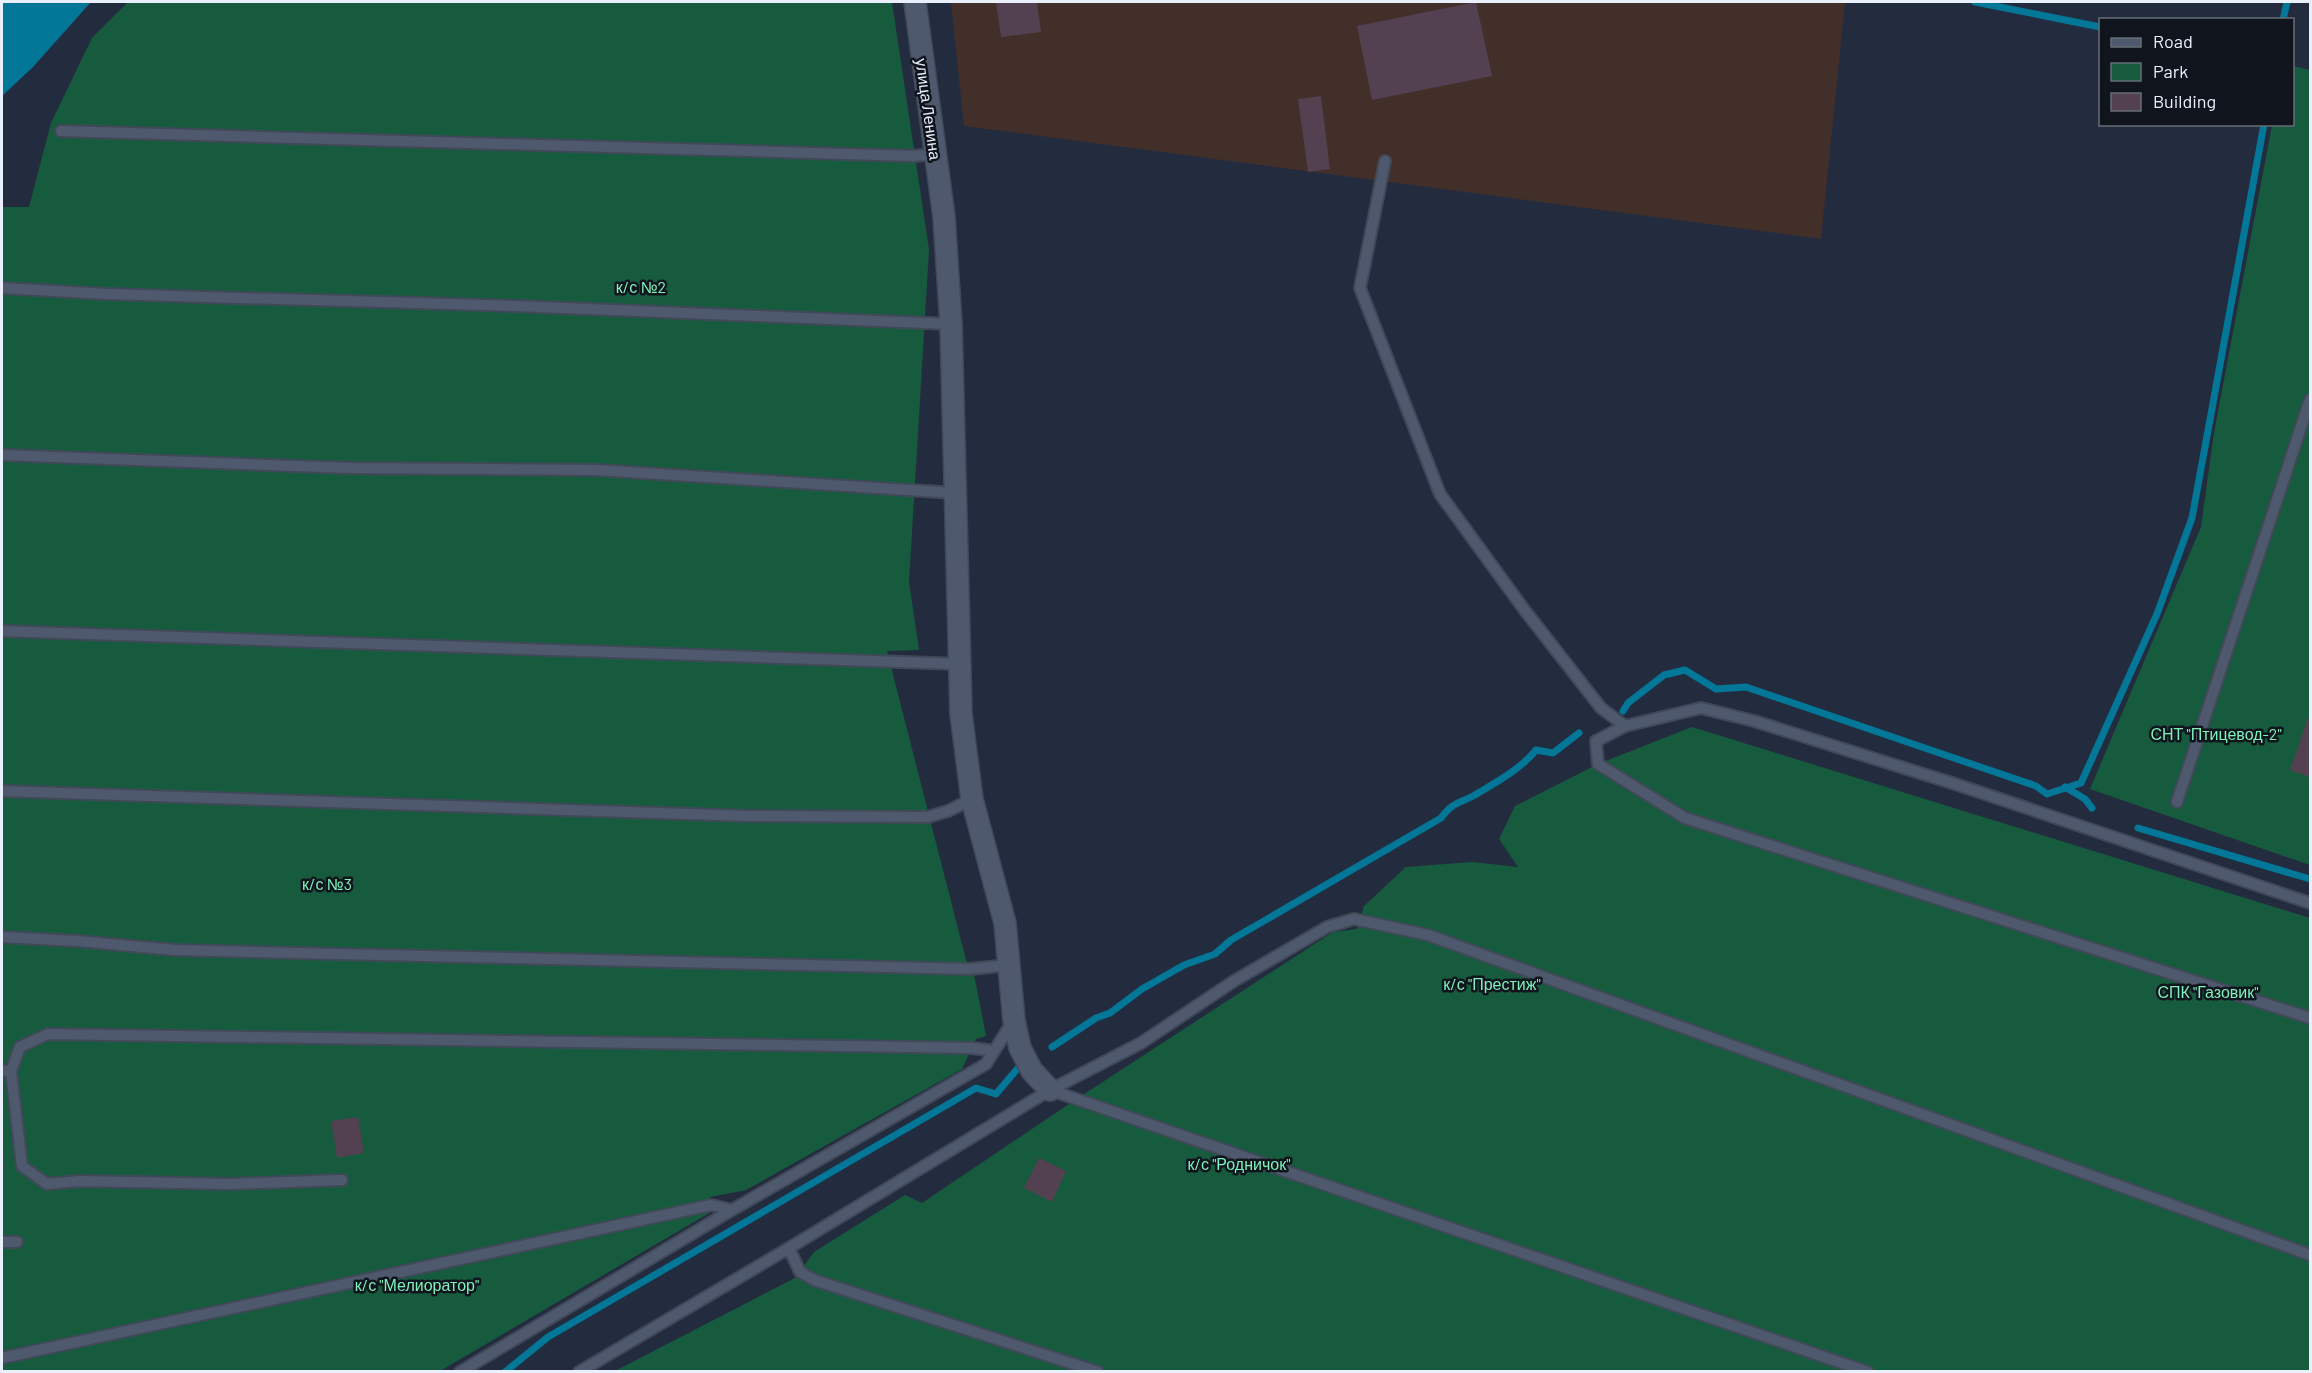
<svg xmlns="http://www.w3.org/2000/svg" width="2312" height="1373" font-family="Barlow,sans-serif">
<rect width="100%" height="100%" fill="#232c3f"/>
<path fill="#422f29" d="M 951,2 L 1845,2 L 1821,239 L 964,126 Z"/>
<path fill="#175b3e" d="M 128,2 L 892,2 L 929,250 L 909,582 L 919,650 L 887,651 L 966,960 L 975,979 L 986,1036 L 976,1039 L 962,1069 L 746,1190 L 710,1197 L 711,1212 L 440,1371 L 2,1372 L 2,207 L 29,207 L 51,123 L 92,38 Z
M 2293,66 L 2310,70 L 2310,865 L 2090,789 L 2201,527 L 2214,433 L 2272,125 L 2292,124 Z
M 1692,727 L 2310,918 L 2310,1371 L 613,1372 L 795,1278 L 814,1252 L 905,1195 L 922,1203 L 1075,1100 L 1333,932 L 1357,929 L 1364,906 L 1406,867 L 1472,862 L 1518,867 L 1499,839 L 1515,806 L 1598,764 Z"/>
<path fill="#027798" d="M 2,2 L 91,2 L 32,68 L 2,96 Z"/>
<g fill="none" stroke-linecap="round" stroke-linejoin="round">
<path stroke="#027798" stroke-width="7" d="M 1975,2 L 2100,27
M 2283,20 L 2287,2
M 1623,711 L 1628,703 L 1664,675 L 1685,670 L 1716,689 L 1746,687 L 2036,786 L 2047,794 L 2081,783 L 2157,614 L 2192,518 L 2264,124
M 2065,787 L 2085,799 L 2092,808
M 2138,828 L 2310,879
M 1052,1047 L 1096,1018 L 1110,1013 L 1142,989 L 1184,965 L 1215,954 L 1231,940 L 1441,818 C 1454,801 1459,804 1475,795 C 1496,782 1521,769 1536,750 L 1553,753 L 1579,733
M 505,1372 L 548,1337 L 976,1088 L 996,1094 L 1018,1068"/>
</g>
<path fill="#534050" d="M 996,2 L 1037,2 L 1041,32 L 1001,37 Z
M 1476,2 L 1492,76 L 1372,100 L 1357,26 Z
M 1321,96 L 1330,169 L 1308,172 L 1298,99 Z
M 2308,718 L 2310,719 L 2310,777 L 2290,770 Z
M 358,1117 L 364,1153 L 337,1158 L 331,1121 Z
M 1039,1158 L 1066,1171 L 1052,1202 L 1024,1188 Z"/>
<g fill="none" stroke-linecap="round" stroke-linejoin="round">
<defs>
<path id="lane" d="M 61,131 L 914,156 L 935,154
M 1385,161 L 1360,288 L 1440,494 L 1523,608 L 1601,708 L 1625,726 L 1701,708 L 1754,721 L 1952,783 L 2310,903
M 2,288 L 107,294 L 515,306 L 951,324
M 2,455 L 351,468 L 597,470 L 955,493
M 2,631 L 960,664
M 1625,726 L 1596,741 L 1598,764 L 1685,818 L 2310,1018
M 2,791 L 748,816 L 928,817 L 948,811 L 972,799
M 2177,802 L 2310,400
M 2,937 L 77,941 L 175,950 L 970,969 L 1009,965
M 2,1071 L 11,1071 L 20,1047 L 48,1034 L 972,1048 L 994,1051
M 11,1071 L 22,1166 L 47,1184 L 79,1181 L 230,1184 L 342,1180
M 1050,1090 L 1868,1372
M 2,1242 L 17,1242
M 789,1248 L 800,1272 L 814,1280 L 1098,1372
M 2,1358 L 711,1205 L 732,1210
M 460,1372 L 732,1210 L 986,1064 L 1013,1021
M 579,1372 L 789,1248 L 1050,1090 L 1141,1043 L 1234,981 L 1327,927 L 1354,919 L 1428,935 L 2310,1255"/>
<path id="street" d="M 915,2 L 944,217 L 951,324 L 961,714 L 972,799 L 1005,923 L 1014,1020 L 1020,1048 L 1032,1071 L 1050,1090"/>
</defs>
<use href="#lane" stroke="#414959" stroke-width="14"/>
<use href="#street" stroke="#414959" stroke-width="24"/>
<use href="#lane" stroke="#4f596e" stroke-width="10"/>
<use href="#street" stroke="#4f596e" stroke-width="21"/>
</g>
<g text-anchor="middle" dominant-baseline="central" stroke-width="5" stroke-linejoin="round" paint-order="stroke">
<g font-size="16" fill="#e9f0fc" stroke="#10151d">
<text transform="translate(929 109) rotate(82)">улица Ленина</text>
</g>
<g font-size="16" fill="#7ff1ba" stroke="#10151d">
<text x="641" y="286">к/с №2</text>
<text x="2216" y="733">СНТ "Птицевод-2"</text>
<text x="327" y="883">к/с №3</text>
<text x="1492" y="983">к/с "Престиж"</text>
<text x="2208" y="991">СПК "Газовик"</text>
<text x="1239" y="1163">к/с "Родничок"</text>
<text x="417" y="1284">к/с "Мелиоратор"</text>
</g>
</g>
<rect width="2312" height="1373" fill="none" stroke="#e9f0fc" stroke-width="6"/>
<rect x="2099" y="18" width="195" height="108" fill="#10151d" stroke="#676d76" stroke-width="1.5"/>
<rect x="2111" y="38" width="30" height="9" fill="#4f596e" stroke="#676d76" stroke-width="1.5"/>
<text x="2153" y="48" font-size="18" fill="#e9f0fc">Road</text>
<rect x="2111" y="63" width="30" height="18" fill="#175b3e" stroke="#676d76" stroke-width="1.5"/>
<text x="2153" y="78" font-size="18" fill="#e9f0fc">Park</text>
<rect x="2111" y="93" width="30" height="18" fill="#534050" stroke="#676d76" stroke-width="1.5"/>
<text x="2153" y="108" font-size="18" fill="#e9f0fc">Building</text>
</svg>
